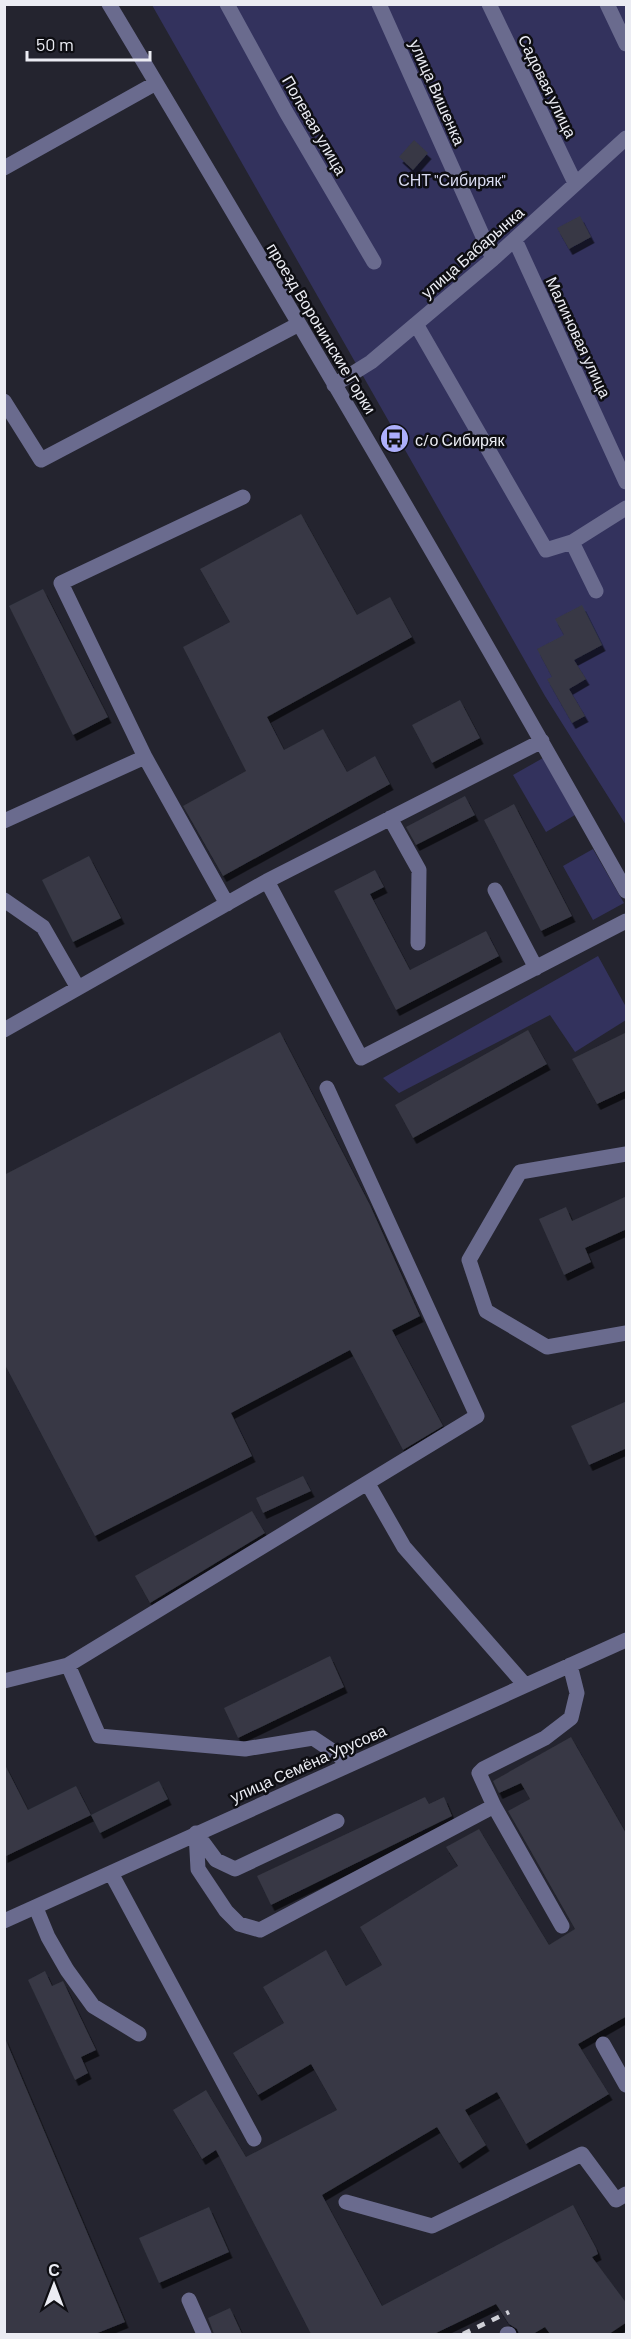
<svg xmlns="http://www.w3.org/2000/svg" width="631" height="2339" font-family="Barlow,sans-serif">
<defs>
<filter id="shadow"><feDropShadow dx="3.5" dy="6" stdDeviation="0" flood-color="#0009"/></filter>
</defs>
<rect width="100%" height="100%" fill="#24242f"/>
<path fill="#33325d" d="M 152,5 L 626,5 L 626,825 L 545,696 Z
M 543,758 L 575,815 L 546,832 L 513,775 Z
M 593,849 L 624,903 L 593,920 L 563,866 Z
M 598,956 L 626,1007 L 626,1020 L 575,1052 L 550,1015 L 399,1093 L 383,1078 Z"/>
<path fill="#373844" filter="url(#shadow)" d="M 414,140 L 428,153 L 413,170 L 399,157 Z
M 580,216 L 591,237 L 569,249 L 557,228 Z
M 301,514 L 357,615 L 390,597 L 412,637 L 267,717 L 284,750 L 323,729 L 347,772 L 375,756 L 390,784 L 223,876 L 183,806 L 246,771 L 183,647 L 230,622 L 200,569 Z
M 43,589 L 108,717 L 73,735 L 9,606 Z
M 582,605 L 602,645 L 574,660 L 586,679 L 569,689 L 585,716 L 572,723 L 547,679 L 552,677 L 537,649 L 564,635 L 555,619 Z
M 460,700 L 480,738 L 432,763 L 412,725 Z
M 465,796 L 475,815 L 416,845 L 406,827 Z
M 514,804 L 572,916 L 541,931 L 484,820 Z
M 89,856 L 121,918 L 73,942 L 42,880 Z
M 375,870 L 384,887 L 370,894 L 410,970 L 486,931 L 499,956 L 396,1010 L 334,891 Z
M 528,1030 L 547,1064 L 413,1138 L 395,1105 Z
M 280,1032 L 370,1205 L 420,1316 L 392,1330 L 443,1426 L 403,1450 L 350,1350 L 231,1413 L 252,1456 L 95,1536 L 4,1363 L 4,1175 Z
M 627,1032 L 627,1090 L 597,1104 L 572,1059 Z
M 627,1196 L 627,1229 L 585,1248 L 591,1262 L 564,1275 L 539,1219 L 566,1207 L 572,1221 Z
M 627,1401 L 627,1448 L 589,1465 L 571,1426 Z
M 303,1476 L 311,1491 L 263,1513 L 256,1498 Z
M 252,1511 L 265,1533 L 150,1603 L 135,1576 Z
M 330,1656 L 344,1687 L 238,1738 L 224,1708 Z
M 571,1737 L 627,1835 L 627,2016 L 578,2044 L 609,2094 L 526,2144 L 497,2092 L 465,2110 L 486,2145 L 459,2163 L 437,2127 L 322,2195 L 382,2306 L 573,2205 L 596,2248 L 598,2254 L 592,2257 L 627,2304 L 627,2322 L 609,2334 L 550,2334 L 545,2327 L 533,2334 L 519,2334 L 517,2329 L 509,2324 L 496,2304 L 434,2334 L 311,2334 L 216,2150 L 202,2159 L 173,2110 L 206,2090 L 246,2157 L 337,2110 L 311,2064 L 258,2095 L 233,2053 L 284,2023 L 263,1987 L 326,1950 L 346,1986 L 382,1965 L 360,1927 L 458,1866 L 446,1847 L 479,1829 L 549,1945 L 575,1929 L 508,1811 L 530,1799 L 521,1783 L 499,1793 L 493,1781 Z
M 4,1763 L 28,1810 L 76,1786 L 91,1815 L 4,1857 Z
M 159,1781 L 168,1799 L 100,1833 L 91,1815 Z
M 425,1797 L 429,1804 L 444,1797 L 452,1816 L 271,1905 L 257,1876 Z
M 45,1971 L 52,1986 L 63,1981 L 96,2050 L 81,2057 L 88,2073 L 75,2080 L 28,1980 Z
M 4,2036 L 125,2322 L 95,2334 L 4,2334 Z
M 209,2207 L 229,2252 L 159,2283 L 139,2238 Z
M 230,2308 L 242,2334 L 214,2334 L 208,2318 Z"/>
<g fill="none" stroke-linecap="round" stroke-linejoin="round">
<path stroke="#6a6b8e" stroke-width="15" d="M 109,4 C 285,298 459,593 626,891
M 227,4 L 286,112 L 374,262
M 379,4 L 493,259
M 489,4 L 575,183
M 607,4 L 626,44
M 4,168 L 156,83
M 515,240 L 626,482
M 416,324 L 546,550 L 572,542 L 626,508
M 334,385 L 371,362 L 493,259 L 626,138
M 4,401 L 41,460 L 299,324
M 572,542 L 596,591
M 145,757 L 61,583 L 243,497
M 390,818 L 419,870 L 418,943
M 4,821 L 145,757 L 227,904
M 267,881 L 361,1058 L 626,921
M 495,890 L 536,968
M 4,900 L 43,927 L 78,988
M 4,1030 L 267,881 L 542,741
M 626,1154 L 520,1172 L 469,1260 L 486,1311 L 547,1347 L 626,1333
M 368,1484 L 404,1547 L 525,1685
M 68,1665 L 99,1736 L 245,1749 L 313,1738 L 337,1754 L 349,1765
M 4,1681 L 68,1665 L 477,1416 L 327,1088
M 494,1806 L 562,1926
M 337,1821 L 235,1869 L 216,1860 L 196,1833 L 198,1869 L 226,1911 L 239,1924 L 260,1930 L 494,1806 L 479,1773 L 483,1769 L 545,1738 L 571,1718 L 577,1693 L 570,1665
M 111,1873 L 254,2139
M 36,1908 L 48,1937 L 67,1970 L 93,2006 L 139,2034
M 4,1921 L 626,1640
M 603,2044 L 626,2085
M 346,2202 L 432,2226 L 582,2154 L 616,2200 L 626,2194
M 189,2300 L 204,2334
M 507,2334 L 509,2334"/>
<path stroke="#cfd0d7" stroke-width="4.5" stroke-dasharray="8 8" stroke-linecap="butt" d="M 463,2334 L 509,2312"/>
</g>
<defs>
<symbol id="bus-disc" viewBox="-11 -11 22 22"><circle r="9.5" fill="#adaffb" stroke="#0e0e13"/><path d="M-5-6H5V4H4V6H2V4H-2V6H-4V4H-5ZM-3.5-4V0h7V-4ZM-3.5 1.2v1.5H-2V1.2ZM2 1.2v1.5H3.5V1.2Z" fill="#111"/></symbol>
</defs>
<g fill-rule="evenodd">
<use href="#bus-disc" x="378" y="422" width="33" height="33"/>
</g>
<g text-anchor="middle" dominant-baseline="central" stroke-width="5" stroke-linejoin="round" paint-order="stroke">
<g font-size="16" fill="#ebecf3" stroke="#0e0e13">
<text transform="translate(548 86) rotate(64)">Садовая улица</text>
<text transform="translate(438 92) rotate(66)">улица Вишенка</text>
<text transform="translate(315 125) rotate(60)">Полевая улица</text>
<text transform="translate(472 252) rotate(-41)">улица Бабарынка</text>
<text transform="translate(322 328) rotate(59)">проезд Воронинские Горки</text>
<text transform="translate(579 337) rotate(65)">Малиновая улица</text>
<text transform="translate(308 1763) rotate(-24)">улица Семёна Урусова</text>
</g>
<g font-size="16" fill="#d9dbf1" stroke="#0e0e13">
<text x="452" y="179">СНТ "Сибиряк"</text>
</g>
<g font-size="16" fill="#ebecf3" stroke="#0e0e13" text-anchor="start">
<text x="415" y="439">с/о Сибиряк</text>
</g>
</g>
<rect width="631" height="2339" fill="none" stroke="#ebecf3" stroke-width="12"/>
<g transform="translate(54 2285)" stroke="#0e0e13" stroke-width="4.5" paint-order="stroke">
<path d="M0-4.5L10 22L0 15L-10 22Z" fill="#ebecf3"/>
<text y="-9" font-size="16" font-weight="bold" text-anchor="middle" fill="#ebecf3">С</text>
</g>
<path d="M27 51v9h123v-9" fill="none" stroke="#ebecf3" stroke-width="3"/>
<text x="36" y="51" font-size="18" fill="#ebecf3" stroke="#0e0e13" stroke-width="4.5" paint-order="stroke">50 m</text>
</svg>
